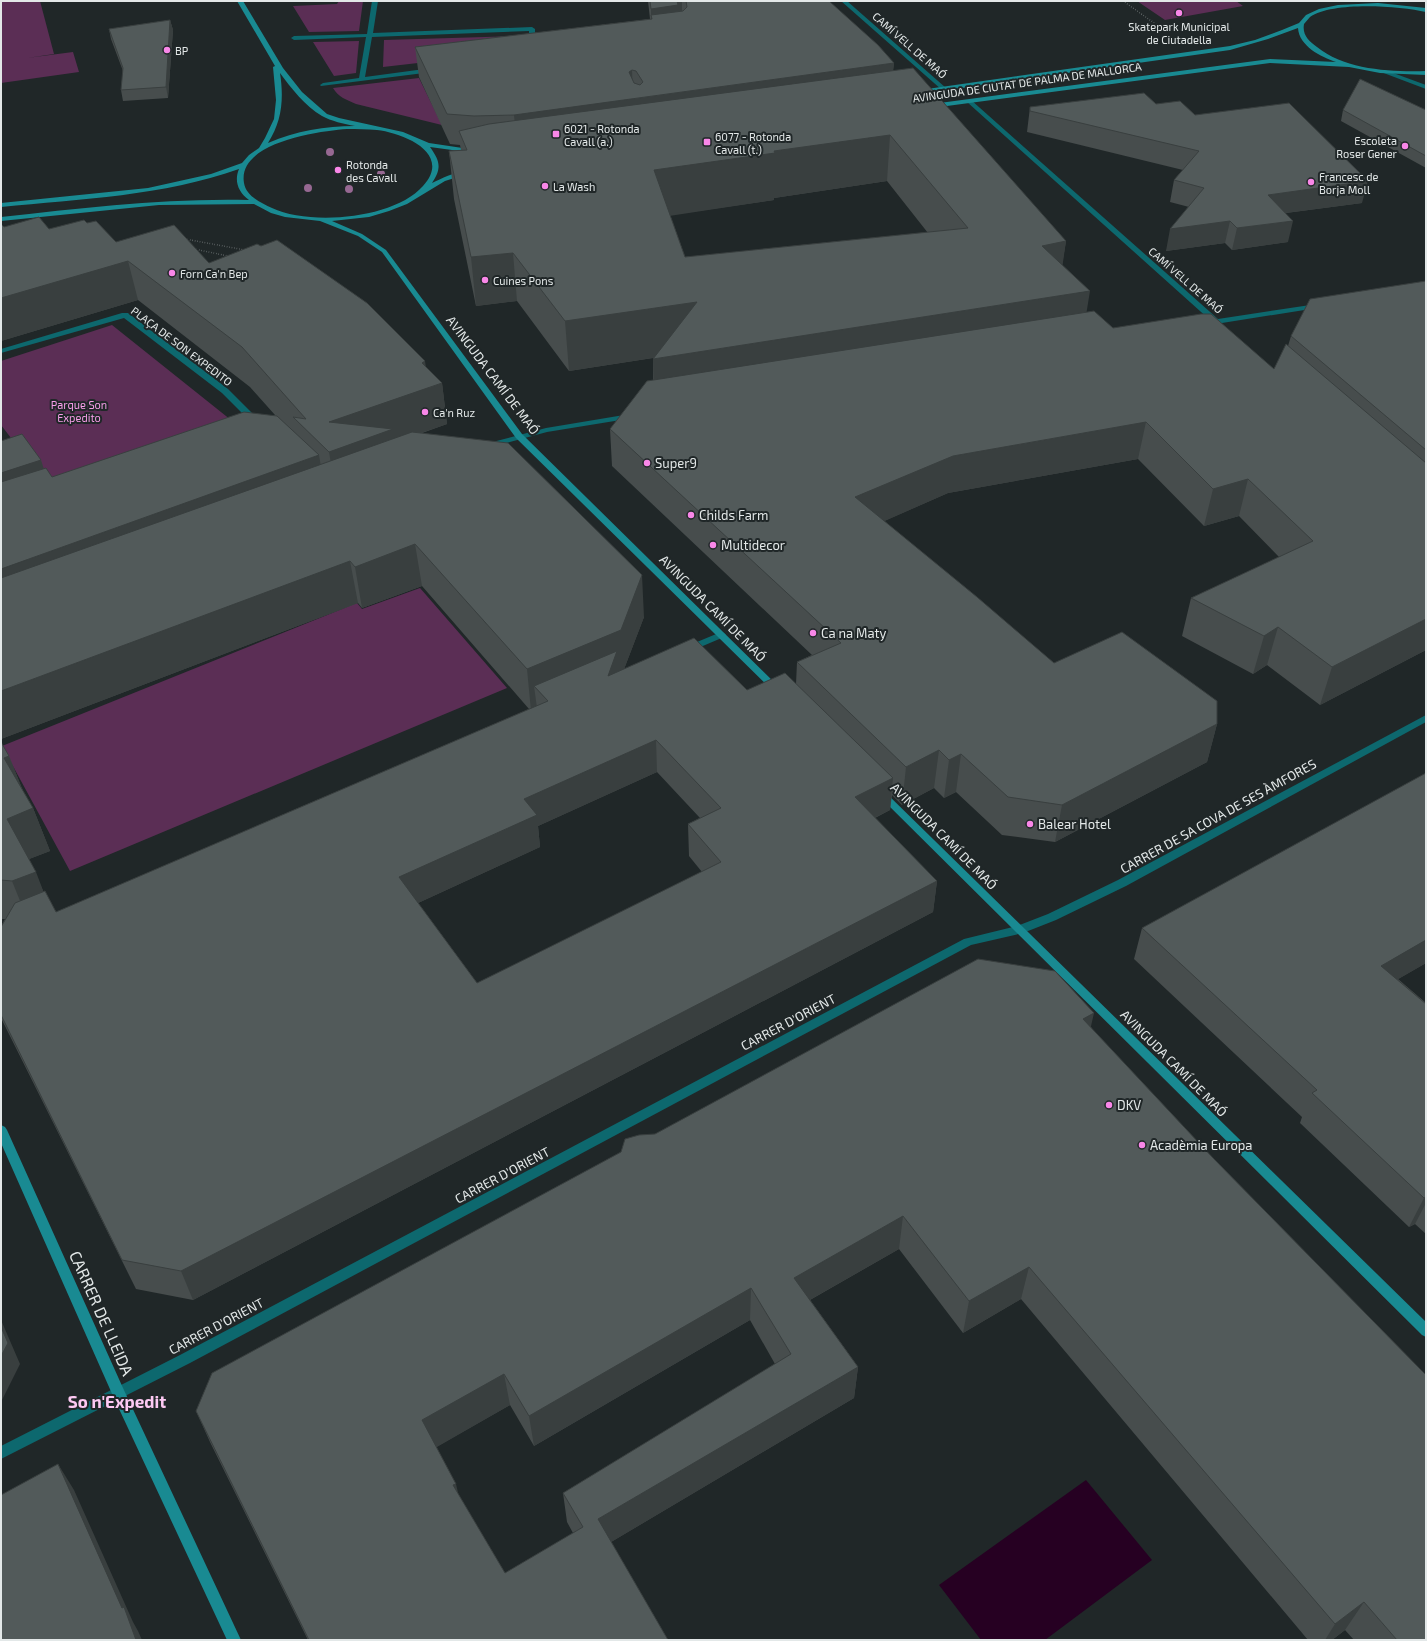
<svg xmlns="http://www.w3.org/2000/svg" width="1427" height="1641" font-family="'Exo 2',sans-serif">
<rect width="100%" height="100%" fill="#202728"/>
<path fill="#5b2e55" d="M 1,1 L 40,1 L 54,54 L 27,58 L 73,52 L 79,72 L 1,83 Z
M 339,1 L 363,1 L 359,31 L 309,32 L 293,6 L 337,4 Z
M 1137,1 L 1236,1 L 1243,6 L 1165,20 Z
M 521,36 L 523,51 L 383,67 L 384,40 Z
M 359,41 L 356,73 L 334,76 L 313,42 Z
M 419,78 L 442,125 L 356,104 C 347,100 338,97 333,88 Z
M 112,325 L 241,428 L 54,494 L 1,425 L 1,361 Z
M 420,588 L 507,688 L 70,871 L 2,746 L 357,603 L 362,609 Z"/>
<path fill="#260022" d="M 1086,1480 L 1152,1560 L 1045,1640 L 981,1640 L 939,1585 Z"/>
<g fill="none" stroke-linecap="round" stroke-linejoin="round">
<path stroke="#7f8586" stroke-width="1.5" stroke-dasharray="0.5 2" stroke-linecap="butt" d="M 1123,1 L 1157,25
M 185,239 L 245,250
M 194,249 L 228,256"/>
<path fill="#0d686e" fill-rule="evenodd" d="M 372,1 L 378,1 L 373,33 L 532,27 L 535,29 L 535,46 L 532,48 L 529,46 L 529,31 L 372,37 L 365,77 L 432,68 L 435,70 L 432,72 L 321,86 L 320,85 L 323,83 L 359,78 L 366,37 L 294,40 L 291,38 L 294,36 L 367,34 Z
M 841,1 L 847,1 L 946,88 L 946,90 L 942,90 Z
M 1381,70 L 1385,70 L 1426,85 L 1426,89 L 1381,72 Z
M 967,100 L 971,100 L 1218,319 L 1317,304 L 1321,306 L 1317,308 L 1222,323 L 1218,325 L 1204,325 L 1204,321 L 1210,320 L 967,102 Z
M 122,313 L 128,313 L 228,389 L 259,420 L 259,424 L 253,424 L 222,393 L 124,318 L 1,353 L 1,349 Z
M 630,414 L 634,416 L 633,418 L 547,432 L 488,448 L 484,446 L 485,444 L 546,428 Z
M 721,632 L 724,633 L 726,635 L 724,637 L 691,651 L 685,651 L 683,649 L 685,647 Z
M 1426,715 L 1426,722 L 1126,886 L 1056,920 L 1023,933 L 971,945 L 190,1363 L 1,1459 L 1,1446 L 180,1355 L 964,939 L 1017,926 L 1048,914 L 1118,880 Z"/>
<path fill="#198a92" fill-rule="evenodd" d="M 237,1 L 243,1 L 283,68 L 302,92 L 327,114 L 339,118 L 403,132 L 429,143 L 476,150 L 476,152 L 474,153 L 430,147 C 440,161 442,168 432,183 C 442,178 456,171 467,172 L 467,174 L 445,181 L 407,204 L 389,211 L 369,217 L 332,221 L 362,234 L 386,250 L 522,434 L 780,688 L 782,690 L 780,692 L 774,692 L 516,438 L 382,252 L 358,236 L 320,221 L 285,217 L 271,213 L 254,204 L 159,205 L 1,221 L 1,217 C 83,208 166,198 249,200 C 238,192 234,181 239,169 C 163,196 81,199 1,207 L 1,203 L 148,188 L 211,174 L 242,163 L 249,155 L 259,148 L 265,138 L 274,119 L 276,100 L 273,67 L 275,66 ZM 280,73 C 291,88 305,106 322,116 C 331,121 344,124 355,126 C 325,126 296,131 268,143 C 282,121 284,99 280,73 ZM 347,129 C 357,129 367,129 377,130 C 403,133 453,153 423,186 C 394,219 310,226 272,208 C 261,203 246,196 244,183 C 237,142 320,131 347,129 Z
M 1378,3 L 1426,8 L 1426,12 C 1399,6 1333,1 1310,17 C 1308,19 1306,22 1304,24 C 1302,35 1309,41 1317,47 C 1345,70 1391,72 1426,71 L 1426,75 L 1380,73 L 1349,67 L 1270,63 L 932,108 L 929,106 L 932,104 L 1270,59 L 1336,62 C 1321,57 1299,46 1298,28 L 1268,39 L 1230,50 L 920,94 L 917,92 L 920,90 L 1230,46 L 1255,40 L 1282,30 L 1299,23 L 1306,15 L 1319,9 L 1338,5 Z
M 882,791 L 885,792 L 1426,1322 L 1426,1337 L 1422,1335 L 879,796 L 877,794 L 879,792 Z
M 1,1125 L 5,1127 L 7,1130 L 123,1388 L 241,1640 L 227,1640 L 113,1396 L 1,1143 Z"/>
</g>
<g fill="#966892">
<circle cx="330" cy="152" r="4"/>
<circle cx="381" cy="174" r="4"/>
<circle cx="308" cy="188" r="4"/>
<circle cx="349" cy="189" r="4"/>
</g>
<path fill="#474d4d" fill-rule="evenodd" d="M 648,1 L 829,1 L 894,63 L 893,70 L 1066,241 L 1062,265 L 1086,312 L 1113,328 L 1274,369 L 1288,346 L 1291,336 L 1426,281 L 1426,650 L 1320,705 L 1267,665 L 1253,674 L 1182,636 L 1191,598 L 1279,557 L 1239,516 L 1204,526 L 1138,459 L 948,493 L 884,521 L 1054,663 L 1217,724 L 1207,762 L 1055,842 L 1002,835 L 956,792 L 944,798 L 934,788 L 902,805 L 892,795 L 890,810 L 875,818 L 937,881 L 933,912 L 193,1300 L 136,1289 L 1,1018 L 1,927 L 5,919 L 1,919 L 1,742 L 9,756 L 22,789 L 33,808 L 50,851 L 29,859 L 43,891 L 56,912 L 529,709 L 422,586 L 362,608 L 358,603 L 1,739 L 41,460 L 43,468 L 52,477 L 275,415 L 250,387 L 138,300 L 1,341 L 1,224 L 4,227 L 49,229 L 87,223 L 116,242 L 209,263 L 426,367 L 442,383 L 447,424 L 422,433 L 644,617 L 624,669 L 747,690 L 796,684 L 797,662 L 812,655 L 612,466 L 610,429 L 653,380 L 653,358 L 569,371 L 517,301 L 476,306 L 454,199 L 449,151 L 461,150 L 460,145 L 450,144 L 419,77 L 415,47 L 650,19 ZM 887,181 L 928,233 L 685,257 L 670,215 L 774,200 L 774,198 ZM 657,772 L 700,818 L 688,824 L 689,856 L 702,872 L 477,983 L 418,903 L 540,847 L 538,826 Z
M 170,20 L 173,30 L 168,98 L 123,101 L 121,90 L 123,71 L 111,39 L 109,29 Z
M 1156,104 L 1195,115 L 1362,203 L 1286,213 L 1288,242 L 1232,250 L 1225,243 L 1166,251 L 1189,207 L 1170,202 L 1174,180 L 1183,170 L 1027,132 L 1030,107 Z
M 1343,110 L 1426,110 L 1426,168 L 1341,121 Z
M 1142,928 L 1426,963 L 1398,979 L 1426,1003 L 1426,1234 L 1415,1224 L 1409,1227 L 1300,1123 L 1302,1117 L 1134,959 Z
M 1091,1027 L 1426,1640 L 1354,1640 L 1345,1630 L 1332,1640 L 1308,1640 L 1021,1299 L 963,1333 L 899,1249 L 810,1300 L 858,1367 L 854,1398 L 611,1542 L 668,1640 L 308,1640 L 210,1442 L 196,1411 L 655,1134 ZM 750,1320 L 775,1364 L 563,1493 L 567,1522 L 573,1533 L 505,1573 L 458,1494 L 436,1447 L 510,1405 L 534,1446 Z"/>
<path fill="#393f3f" d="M 676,1 L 682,1 L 682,16 L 651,37 L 651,9 Z
M 170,20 L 173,30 L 168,98 L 166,87 Z
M 894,63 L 891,92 L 517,146 L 514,115 L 629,72 L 632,70 L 633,99 Z
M 890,135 L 887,181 L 774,198 L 774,200 L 656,218 L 654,170 L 774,151 Z
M 1368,181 L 1362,203 L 1263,216 L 1268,195 Z
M 1230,221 L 1225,243 L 1166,251 L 1170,229 Z
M 1293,221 L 1288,242 L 1232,250 L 1237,228 Z
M 1066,241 L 1059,290 L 1042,246 Z
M 513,253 L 517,301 L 476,306 L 471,257 Z
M 128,261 L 138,300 L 1,341 L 1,298 Z
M 1090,291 L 1082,340 L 654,409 L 653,359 Z
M 697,302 L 697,351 L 569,371 L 565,321 Z
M 425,361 L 429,388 L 442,383 L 447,424 L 395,442 L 336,493 L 329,452 L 329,422 L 422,363 Z
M 1146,422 L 1138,459 L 948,493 L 853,535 L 855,497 L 953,456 Z
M 319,455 L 326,496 L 1,616 L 1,569 Z
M 41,460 L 54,501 L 1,519 L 1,473 Z
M 1248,479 L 1239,516 L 1204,526 L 1213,489 Z
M 415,544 L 422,586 L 362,608 L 355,567 Z
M 350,561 L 358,603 L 1,739 L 1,691 Z
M 642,575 L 644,617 L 623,672 L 548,701 L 534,686 L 537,708 L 531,711 L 527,669 Z
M 1426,619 L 1426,650 L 1320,705 L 1332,667 Z
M 1278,627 L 1267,665 L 1253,674 L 1264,636 Z
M 1217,724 L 1207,762 L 1055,842 L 1062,805 Z
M 656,740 L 657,772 L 538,826 L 540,847 L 405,909 L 399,877 L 524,799 Z
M 939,750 L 934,788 L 902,805 L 906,767 Z
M 961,754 L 956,792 L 944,798 L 949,760 Z
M 9,756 L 26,798 L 4,758 Z
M 893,778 L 890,810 L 852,829 L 855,797 Z
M 33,808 L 50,851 L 24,861 L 7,819 Z
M 36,872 L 52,914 L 29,923 L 12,881 Z
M 937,881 L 933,912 L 193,1300 L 181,1271 Z
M 1426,940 L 1426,963 L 1369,996 L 1381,966 Z
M 1094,1013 L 1086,1048 L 1083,1019 Z
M 1426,1197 L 1426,1203 L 1415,1224 L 1409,1227 L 1424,1198 Z
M 903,1216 L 899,1249 L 792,1310 L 794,1278 Z
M 1029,1267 L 1021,1299 L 963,1333 L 969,1301 Z
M 751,1288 L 750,1320 L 534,1446 L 529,1416 Z
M 1,1320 L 20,1364 L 1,1402 Z
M 858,1367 L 854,1398 L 601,1548 L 598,1519 Z
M 504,1374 L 510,1405 L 430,1451 L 422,1420 Z
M 58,1464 L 74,1490 L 133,1622 L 138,1631 L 142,1640 L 136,1640 Z
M 456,1484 L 463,1514 L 453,1485 Z
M 1364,1602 L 1345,1630 L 1332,1640 L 1325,1640 L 1335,1624 Z"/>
<path fill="#525a5a" stroke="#393f3f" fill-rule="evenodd" d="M 650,1 L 677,1 L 678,5 L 651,9 Z
M 686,1 L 829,1 L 878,45 L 894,63 L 514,115 L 474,116 L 447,114 L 415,47 L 652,19 L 651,15 L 683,11 L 687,7 ZM 632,70 L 636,71 L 643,82 L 640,85 L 634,83 L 629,72 Z
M 170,20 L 166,87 L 121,90 L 123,68 L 109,29 Z
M 913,68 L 1066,241 L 1042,246 L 1090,291 L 653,359 L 697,302 L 565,321 L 513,253 L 471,257 L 449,151 L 467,150 L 459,131 L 489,124 ZM 890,135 L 968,228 L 685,257 L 654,170 L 775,153 L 774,151 Z
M 1360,79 L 1426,110 L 1426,156 L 1343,110 Z
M 1144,93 L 1156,104 L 1180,101 L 1195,115 L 1289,103 L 1368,181 L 1268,195 L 1293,221 L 1237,228 L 1230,221 L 1170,229 L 1204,188 L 1174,180 L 1199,151 L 1030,111 L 1030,107 Z
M 39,217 L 49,229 L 84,220 L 87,223 L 96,221 L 116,242 L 174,225 L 209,263 L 257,244 L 261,246 L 277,240 L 367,303 L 425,361 L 422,363 L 442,383 L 329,422 L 393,429 L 329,452 L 293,417 L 306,419 L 242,347 L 128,261 L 1,298 L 1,224 L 4,227 Z
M 1426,281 L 1426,450 L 1291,336 L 1310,299 Z
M 1094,311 L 1113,328 L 1201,314 L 1211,314 L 1274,369 L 1286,344 L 1426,463 L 1426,619 L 1332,667 L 1278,627 L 1264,636 L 1191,598 L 1313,541 L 1248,479 L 1213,489 L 1146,422 L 953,456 L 855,497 L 977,597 L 1054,663 L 1122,632 L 1217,701 L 1217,724 L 1062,805 L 1008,797 L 961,754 L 949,760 L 939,750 L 906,767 L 797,662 L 841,643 L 610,429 L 647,381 Z
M 244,412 L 277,416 L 319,455 L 1,569 L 1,482 L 46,468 L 52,477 Z
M 412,432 L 508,443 L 642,575 L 621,630 L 527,669 L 415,544 L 355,567 L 350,561 L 1,691 L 1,578 Z
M 22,434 L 41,460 L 1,473 L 1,441 Z
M 694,638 L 747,690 L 785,673 L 893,778 L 855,797 L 937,881 L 181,1271 L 122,1260 L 1,1015 L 1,927 L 15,903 L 45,891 L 56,912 L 548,701 L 534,686 L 617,651 L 608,676 ZM 656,740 L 721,808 L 688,824 L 721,862 L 477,983 L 399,877 L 537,815 L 524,799 Z
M 1,742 L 9,756 L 4,758 L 33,808 L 7,819 L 36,872 L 12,881 L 1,880 Z
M 1426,773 L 1426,940 L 1381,966 L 1426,1004 L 1426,1197 L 1424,1198 L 1312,1093 L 1317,1090 L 1142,928 Z
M 978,959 L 1055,971 L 1094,1013 L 1083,1019 L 1214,1159 L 1426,1375 L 1426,1640 L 1397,1640 L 1364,1602 L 1335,1624 L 1029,1267 L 969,1301 L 903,1216 L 794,1278 L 858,1367 L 598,1519 L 668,1640 L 309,1640 L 196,1411 L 212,1373 L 621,1152 L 625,1139 L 639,1135 L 655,1134 ZM 751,1288 L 791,1354 L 563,1493 L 583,1527 L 505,1573 L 453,1485 L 456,1484 L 422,1420 L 504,1374 L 529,1416 Z
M 1,1327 L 8,1343 L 1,1356 Z
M 58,1464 L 122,1608 L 124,1607 L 136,1640 L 1,1640 L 1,1495 Z"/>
<g fill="#f987e8" stroke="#202728" stroke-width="1.5">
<circle cx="1179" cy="13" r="4"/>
<circle cx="167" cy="50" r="4"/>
<rect x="552" y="130" width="8" height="8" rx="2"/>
<rect x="703" y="138" width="8" height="8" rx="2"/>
<circle cx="1405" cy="146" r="4"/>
<circle cx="338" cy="170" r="4"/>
<circle cx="1311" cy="182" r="4"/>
<circle cx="545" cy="186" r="4"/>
<circle cx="172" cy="273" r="4"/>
<circle cx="485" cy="280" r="4"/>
<circle cx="425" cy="412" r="4"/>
<circle cx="647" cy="463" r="4"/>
<circle cx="691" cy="515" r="4"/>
<circle cx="713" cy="545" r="4"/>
<circle cx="813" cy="633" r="4"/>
<circle cx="1030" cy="824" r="4"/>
<circle cx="1109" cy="1105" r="4"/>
<circle cx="1142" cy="1145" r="4"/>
</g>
<g text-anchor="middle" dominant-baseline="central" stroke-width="4" stroke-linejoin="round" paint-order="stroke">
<g font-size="11" fill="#e3e8e8" stroke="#202728" text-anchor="start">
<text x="1179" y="26" text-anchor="middle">Skatepark Municipal<tspan x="1179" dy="13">de Ciutadella</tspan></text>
<text x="175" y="50">BP</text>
<text x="564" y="128">6021 - Rotonda<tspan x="564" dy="13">Cavall (a.)</tspan></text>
<text x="715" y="136">6077 - Rotonda<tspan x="715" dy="13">Cavall (t.)</tspan></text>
<text x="1397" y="140" text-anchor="end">Escoleta<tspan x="1397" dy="13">Roser Gener</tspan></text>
<text x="346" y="164">Rotonda<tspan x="346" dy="13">des Cavall</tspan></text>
<text x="1319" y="176">Francesc de<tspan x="1319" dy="13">Borja Moll</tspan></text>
<text x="553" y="186">La Wash</text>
<text x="180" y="273">Forn Ca'n Bep</text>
<text x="493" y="280">Cuines Pons</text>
<text x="433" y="412">Ca'n Ruz</text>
</g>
<g font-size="11" fill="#e3e8e8" stroke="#202728">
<text transform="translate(910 45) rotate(41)">CAMÍ VELL DE MAÓ</text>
<text transform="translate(1027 82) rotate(-8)">AVINGUDA DE CIUTAT DE PALMA DE MALLORCA</text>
<text transform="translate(1186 280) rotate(41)">CAMÍ VELL DE MAÓ</text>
<text transform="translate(182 346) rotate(37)">PLAÇA DE SON EXPEDITO</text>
</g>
<g font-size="11" fill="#f69de8" stroke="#202728">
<text x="79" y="404">Parque Son<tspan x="79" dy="13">Expedito</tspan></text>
</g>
<g font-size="13" fill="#e3e8e8" stroke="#202728">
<text transform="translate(493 375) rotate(53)">AVINGUDA CAMÍ DE MAÓ</text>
<text transform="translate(713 608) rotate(45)">AVINGUDA CAMÍ DE MAÓ</text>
<text transform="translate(1218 816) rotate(-29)">CARRER DE SA COVA DE SES ÀMFORES</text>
<text transform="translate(944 836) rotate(45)">AVINGUDA CAMÍ DE MAÓ</text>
<text transform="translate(788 1022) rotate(-28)">CARRER D'ORIENT</text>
<text transform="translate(1174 1063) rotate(45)">AVINGUDA CAMÍ DE MAÓ</text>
<text transform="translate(502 1175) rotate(-28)">CARRER D'ORIENT</text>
<text transform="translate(216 1326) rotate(-28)">CARRER D'ORIENT</text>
</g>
<g font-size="13" fill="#e3e8e8" stroke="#202728" text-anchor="start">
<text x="655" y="463">Super9</text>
<text x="699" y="515">Childs Farm</text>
<text x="721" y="545">Multidecor</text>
<text x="821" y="633">Ca na Maty</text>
<text x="1038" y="824">Balear Hotel</text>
<text x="1117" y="1105">DKV</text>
<text x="1150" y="1145">Acadèmia Europa</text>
</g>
<g font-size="16" fill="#e3e8e8" stroke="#202728">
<text transform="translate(102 1313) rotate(66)">CARRER DE LLEIDA</text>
</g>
<g font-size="17" font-weight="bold" fill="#fdc9f3" stroke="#202728">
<text x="117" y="1401">So n'Expedit</text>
</g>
</g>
<rect width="1427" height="1641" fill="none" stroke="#e3e8e8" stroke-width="4"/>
</svg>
